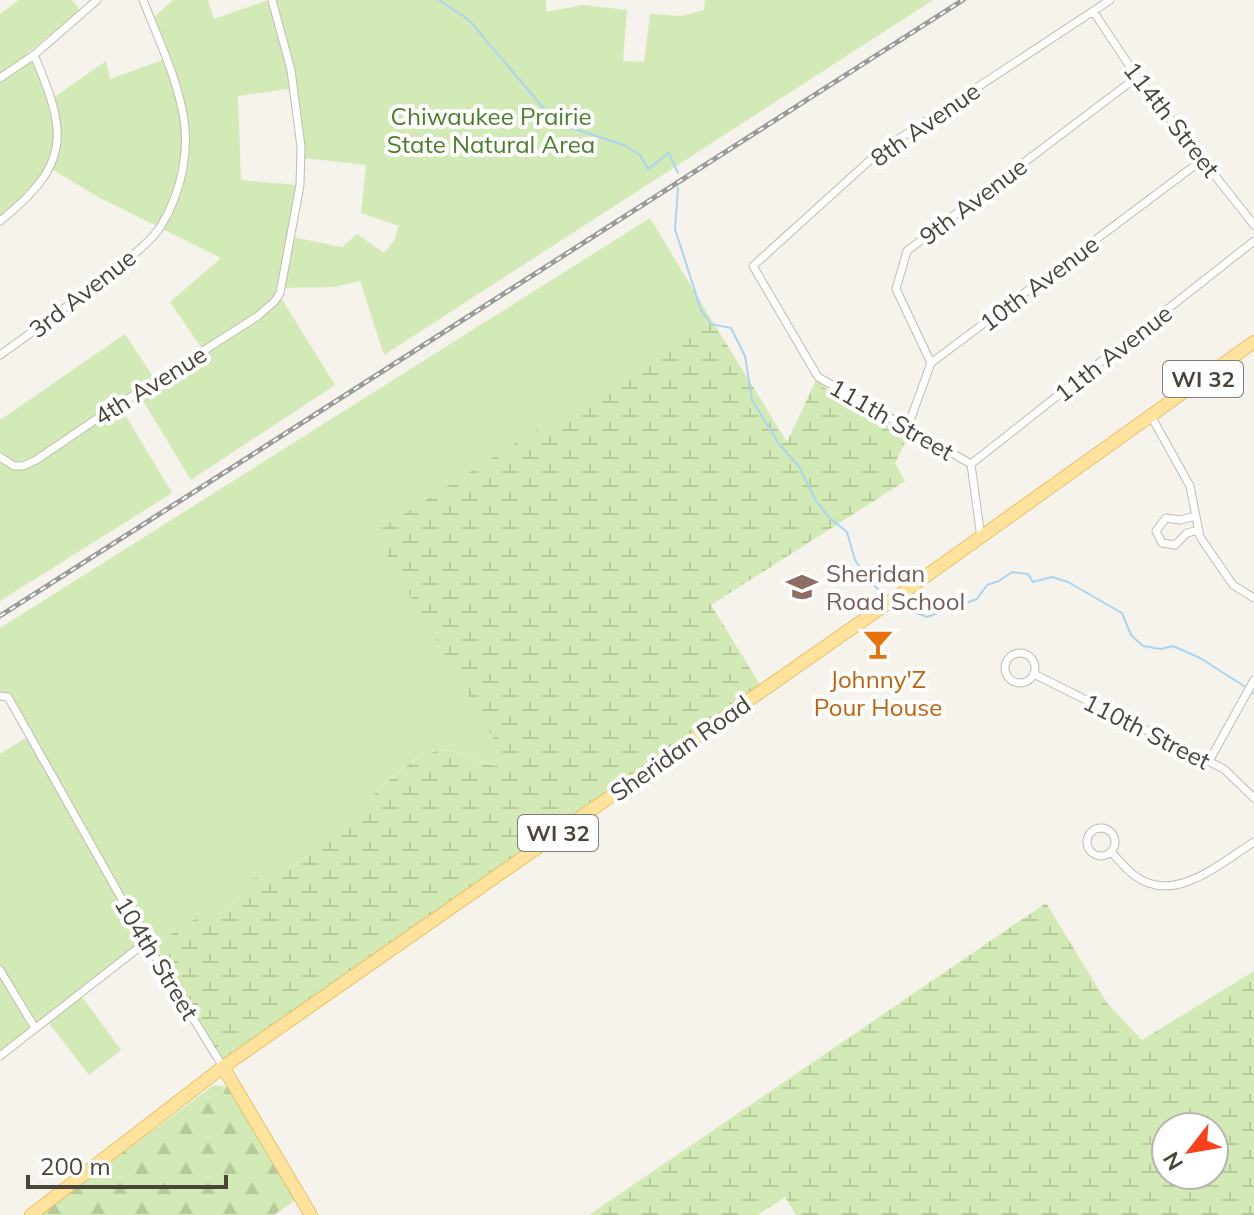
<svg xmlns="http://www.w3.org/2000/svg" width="1254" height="1215" font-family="Mulish,sans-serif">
<defs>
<pattern id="forest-firs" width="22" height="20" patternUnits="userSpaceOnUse" patternTransform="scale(2)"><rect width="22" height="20" fill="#d2eab5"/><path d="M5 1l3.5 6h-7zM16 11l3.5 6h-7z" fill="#b6ca9c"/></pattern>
<pattern id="wetland-marsh" width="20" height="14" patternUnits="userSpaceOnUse" patternTransform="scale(2)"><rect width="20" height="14" fill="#d2eab5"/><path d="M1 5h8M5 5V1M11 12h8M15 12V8" fill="none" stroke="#b6ca9c"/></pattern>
</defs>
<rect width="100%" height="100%" fill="#f6f3ec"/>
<path fill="url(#forest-firs)" d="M 214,1085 L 229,1087 L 297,1199 L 274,1215 L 39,1215 Z"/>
<path fill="url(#wetland-marsh)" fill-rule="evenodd" d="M 711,319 L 787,442 L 816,380 L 831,393 L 908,437 L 895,463 L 905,481 L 711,605 L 761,686 L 288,1017 L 223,1059 L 220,1058 L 155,950 C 166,939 178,924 193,920 C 203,917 214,917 223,912 C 235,905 236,893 245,884 C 257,873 273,878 285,871 C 309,857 332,836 352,817 C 377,794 399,763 433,752 C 460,743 480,771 508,765 L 373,533 Z
M 1046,903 L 1107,1003 L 1142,1040 L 1254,971 L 1254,1215 L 796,1215 L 785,1197 L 758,1215 L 589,1215 ZM 1214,1127 L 1214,1175 L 1166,1175 L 1166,1127 Z"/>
<path fill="#d2eab5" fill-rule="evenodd" d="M 19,0 L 72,0 L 80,10 L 28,53 L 50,100 L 106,61 L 110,79 L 168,58 L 153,18 L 173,0 L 208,0 L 214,19 L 268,0 L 546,0 L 546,12 L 583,5 L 627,10 L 623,61 L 644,62 L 650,14 L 681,16 L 704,10 L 705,0 L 933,0 L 384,355 L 360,281 L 334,287 L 278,288 L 275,296 L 283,301 L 335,385 L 191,480 L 137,391 L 118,403 L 172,493 L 0,601 L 0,420 L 125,334 L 158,384 L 205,353 L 170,302 L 221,258 L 98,197 L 48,167 L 36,185 L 0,217 L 0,14 ZM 296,88 L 303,158 L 366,165 L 361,213 L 399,226 L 394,241 L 384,253 L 357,234 L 342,247 L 287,236 L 297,185 L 241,180 L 238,96 Z
M 650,218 L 711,319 L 374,533 L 509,765 C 480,770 460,743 433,752 C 399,762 377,793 353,817 C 332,836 310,856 285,871 C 273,878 257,873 245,884 C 236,893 235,904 223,912 C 214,917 203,917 193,920 C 178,924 166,939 155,950 L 147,938 L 78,991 L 121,1050 L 89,1075 L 45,1018 L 0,1053 L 0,754 L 32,734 L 7,696 L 0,692 L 0,628 Z"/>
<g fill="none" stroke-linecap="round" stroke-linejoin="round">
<path stroke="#a9d4f2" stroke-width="2" d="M 439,0 L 469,20 L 556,123 L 624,145 L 640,155 L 648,169 L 669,153 L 678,173
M 678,188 L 675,229 L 701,310 L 711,324 L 731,328 L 745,356 L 752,400 L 779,444 L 798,465 L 816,501 L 830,518 L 847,532 L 855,560 L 870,582 L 886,596
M 896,605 L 927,617 L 977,599 L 987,585 L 999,581 L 1012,572 L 1028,574 L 1033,582 L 1052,577 L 1068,582 L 1122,613 L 1131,635 L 1143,646 L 1161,649 L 1173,646 L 1200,658 L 1244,686
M 1253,693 L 1254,694"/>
<defs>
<path id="minor" d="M 1093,11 L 1137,77 L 1254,225
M 0,78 L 34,55 L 97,0
M 0,221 C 71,164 68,134 34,55
M 0,355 C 38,328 76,301 112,271 C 129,258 149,244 161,226 C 182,191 191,148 182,109 C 174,71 157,36 143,0
M 931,363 L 896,289 L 907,251 L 1137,77
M 1151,416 L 1190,486 L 1200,537 L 1233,585 L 1254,598
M 907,429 L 931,363 L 1202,160
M 0,457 L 14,466 L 23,466 L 36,460 L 98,418 L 258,316 L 275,301 L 280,293 L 300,185 L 301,147 L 291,70 L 272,0
M 971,464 L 1254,241
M 1196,516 L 1180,520 L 1166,518 L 1156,531 L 1162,543 L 1175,545 L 1187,533 L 1199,530
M 981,538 L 971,464 L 818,377 L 753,266 L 879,152 L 1110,0
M1005 668a15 15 0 1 1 30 0a15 15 0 1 1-30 0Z
M 1034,674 L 1224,769 L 1254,798
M 0,696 L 8,697 L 146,942 L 223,1067
M 1209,761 L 1254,680
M1087 842a14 14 0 1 1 28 0a14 14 0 1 1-28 0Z
M 1111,852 C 1118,859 1125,868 1134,875 C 1174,906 1220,863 1254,842
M 0,970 L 35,1028
M 0,1056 L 146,942"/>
<path id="primary" d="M 223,1067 L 311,1215
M 31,1215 L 223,1067 L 898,596 L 1254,342"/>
</defs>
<use href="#minor" stroke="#c2bbae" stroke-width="9"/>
<use href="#primary" stroke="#e6c16a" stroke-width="14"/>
<use href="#minor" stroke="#fff" stroke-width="7"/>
<use href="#primary" stroke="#ffe39c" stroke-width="12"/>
<defs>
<path id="rail" d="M 0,616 L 963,0"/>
</defs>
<use href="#rail" stroke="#9a9a9a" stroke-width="5"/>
<use href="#rail" stroke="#fff" stroke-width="2" stroke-dasharray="6" stroke-linecap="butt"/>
</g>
<defs>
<symbol id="school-bare" viewBox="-9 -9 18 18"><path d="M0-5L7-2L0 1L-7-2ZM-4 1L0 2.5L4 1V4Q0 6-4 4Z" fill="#8d6e63" stroke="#fff" stroke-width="2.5" paint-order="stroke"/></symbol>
<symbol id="bar-bare" viewBox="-9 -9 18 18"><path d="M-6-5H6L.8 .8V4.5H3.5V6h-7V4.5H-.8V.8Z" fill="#e8710a" stroke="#fff" stroke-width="2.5" paint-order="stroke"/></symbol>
</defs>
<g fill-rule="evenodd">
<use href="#school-bare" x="780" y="565" width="44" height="44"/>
<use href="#bar-bare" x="856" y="622" width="44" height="44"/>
</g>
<g text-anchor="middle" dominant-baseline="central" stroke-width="8" stroke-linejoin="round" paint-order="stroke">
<g fill="#fff" stroke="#817c74" stroke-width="2">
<rect x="1163" y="361" width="80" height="36" rx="6"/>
<rect x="518" y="815" width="80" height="36" rx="6"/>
</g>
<g font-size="22" font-weight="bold" fill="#4b4439">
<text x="1203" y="379">WI 32</text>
<text x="558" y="833">WI 32</text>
</g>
<g font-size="24" fill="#4a7f2a" stroke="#fff">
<text x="491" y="116">Chiwaukee Prairie<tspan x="491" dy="28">State Natural Area</tspan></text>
</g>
<g font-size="24" fill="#4b4439" stroke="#fff">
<text transform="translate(1172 119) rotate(52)">114th Street</text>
<text transform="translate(925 124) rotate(-35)">8th Avenue</text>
<text transform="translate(973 201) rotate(-37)">9th Avenue</text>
<text transform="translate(1039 283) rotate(-37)">10th Avenue</text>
<text transform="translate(82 293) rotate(-38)">3rd Avenue</text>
<text transform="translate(1113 353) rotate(-38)">11th Avenue</text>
<text transform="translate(150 385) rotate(-32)">4th Avenue</text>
<text transform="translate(892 419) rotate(30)">111th Street</text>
<text transform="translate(1147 731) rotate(27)">110th Street</text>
<text transform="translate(680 748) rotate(-35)">Sheridan Road</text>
<text transform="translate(157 958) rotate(59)">104th Street</text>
</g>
<g font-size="24" fill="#785e54" stroke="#fff" text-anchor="start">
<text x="826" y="573">Sheridan<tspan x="826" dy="28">Road School</tspan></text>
</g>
<g font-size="24" fill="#c56008" stroke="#fff">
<text x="878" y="679">Johnny'Z<tspan x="878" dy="28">Pour House</tspan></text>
</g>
</g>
<g transform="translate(1190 1151) rotate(239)"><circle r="38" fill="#ffffff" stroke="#b7b4b0" stroke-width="2"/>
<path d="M0-6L14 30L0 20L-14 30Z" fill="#fc3f1d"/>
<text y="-12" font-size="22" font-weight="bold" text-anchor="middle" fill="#4b4439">N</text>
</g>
<path d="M28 1175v12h198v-12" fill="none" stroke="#4b4439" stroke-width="4"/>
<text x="40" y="1175" font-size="24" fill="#4b4439" stroke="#ffffff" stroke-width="6" paint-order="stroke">200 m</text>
</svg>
